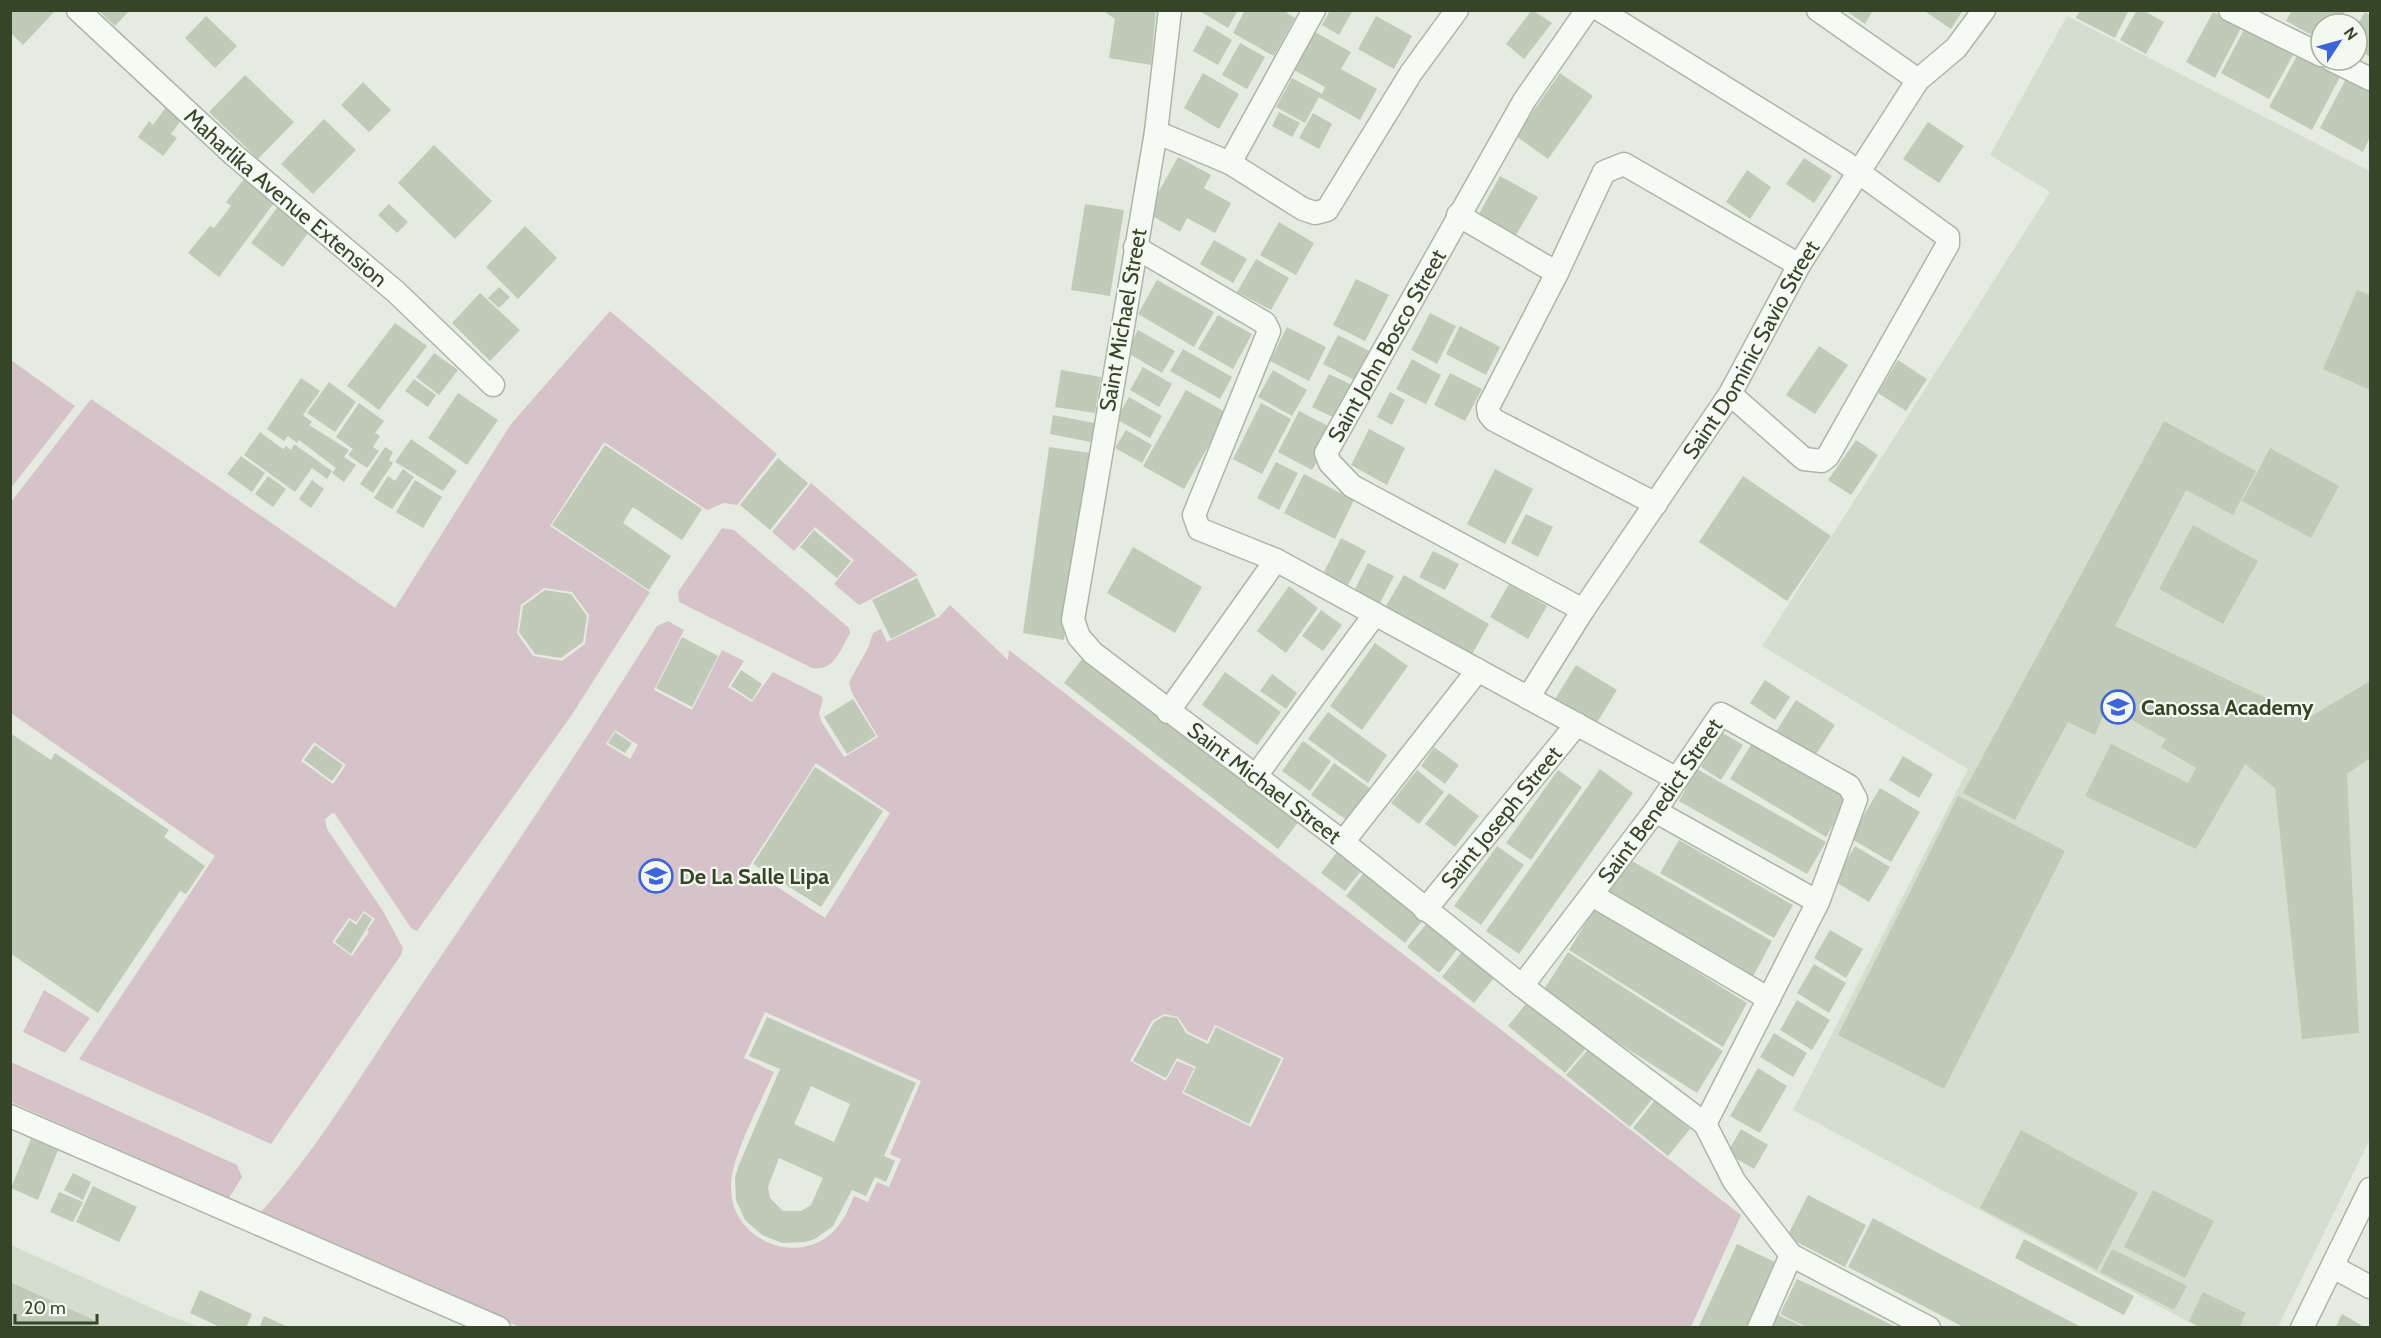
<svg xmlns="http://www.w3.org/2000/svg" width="2381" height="1338" font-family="Cabin,sans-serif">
<rect width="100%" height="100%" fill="#e6ebe1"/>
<path fill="#d5ddcf" d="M 2067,16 L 2370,171 L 2370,1139 L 2278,1327 L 2198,1327 L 1793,1110 L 1968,769 L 1762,646 L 2050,192 L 1990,155 Z
M 11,1245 L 163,1313 L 199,1327 L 11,1328 Z"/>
<path fill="#d6c2c9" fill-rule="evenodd" d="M 610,311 L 777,454 L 737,505 L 724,503 L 707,510 L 604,442 L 550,526 L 650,592 L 571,716 L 417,931 L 411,928 L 335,814 L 332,813 L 325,819 L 327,829 L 383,911 L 403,948 L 401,955 L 271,1144 L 79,1059 L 215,856 L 11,713 L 11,502 L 91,399 L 395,608 L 511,424 ZM 544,588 L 572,592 L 589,615 L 585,644 L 562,661 L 533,656 L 517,633 L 521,605 ZM 314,742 L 346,765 L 333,784 L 301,761 ZM 364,911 L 375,919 L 367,930 L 369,932 L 352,956 L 332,942 L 349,918 L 356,922 Z
M 11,360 L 75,406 L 11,488 Z
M 811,483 L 918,575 L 859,605 L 834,584 L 854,560 L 815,527 L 794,551 L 772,532 Z
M 722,528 L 734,530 L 849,628 L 850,633 C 841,649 834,672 812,668 L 679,602 L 678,592 Z
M 950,605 L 1008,660 L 1009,650 L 1741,1215 L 1691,1327 L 522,1328 L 261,1212 C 318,1149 362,1073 410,1002 C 494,878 578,753 657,626 L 668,621 L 684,630 L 654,690 L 692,710 L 722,650 L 744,661 L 728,687 L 752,702 L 773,672 L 821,696 L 823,699 L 819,714 L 821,721 L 844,757 L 878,737 L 852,693 L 849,682 L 868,648 L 873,633 L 881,629 L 887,642 L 939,617 ZM 615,730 L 638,745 L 630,759 L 606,744 ZM 816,763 L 890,813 L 825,918 L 748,868 ZM 765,1012 L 921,1081 L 890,1154 L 901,1159 L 889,1187 L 877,1182 L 868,1202 L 854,1196 C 848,1211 841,1227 827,1237 C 788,1265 730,1235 731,1187 C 731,1156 761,1102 774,1072 L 744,1058 ZM 1164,1014 L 1178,1017 L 1188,1032 L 1207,1041 L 1215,1025 L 1284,1058 L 1251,1127 L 1182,1093 L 1194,1068 L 1177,1061 L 1166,1081 L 1130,1061 L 1152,1021 Z
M 44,990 L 90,1018 L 65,1053 L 23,1032 Z
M 11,1062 L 237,1165 L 242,1177 L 229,1198 L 11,1102 Z"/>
<path fill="#c0cab8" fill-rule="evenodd" d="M 10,10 L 52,10 L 54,12 L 23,45 L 10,32 Z
M 98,10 L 130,10 L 115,26 Z
M 1102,10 L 1156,10 L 1151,65 L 1109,58 L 1115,19 Z
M 1198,10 L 1238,10 L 1228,28 Z
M 1245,10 L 1282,10 L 1295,18 L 1274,56 L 1233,33 Z
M 1330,10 L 1353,10 L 1339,35 L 1322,25 Z
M 1532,10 L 1552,23 L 1524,59 L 1506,44 Z
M 1845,10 L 1873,10 L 1865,24 Z
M 1923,10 L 1963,10 L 1951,29 Z
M 2080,10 L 2129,10 L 2115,38 L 2076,18 Z
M 2137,10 L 2143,10 L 2164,22 L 2146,54 L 2120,40 Z
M 2292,10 L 2346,10 L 2338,24 L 2321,24 L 2321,40 L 2286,21 Z
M 2213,12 L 2241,28 L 2215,78 L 2186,62 Z
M 2365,12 L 2370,15 L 2370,57 L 2357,49 L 2357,26 Z
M 206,16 L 237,46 L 215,68 L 185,38 Z
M 1376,16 L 1412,36 L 1394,69 L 1358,49 Z
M 1207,25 L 1232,40 L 1218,65 L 1193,51 Z
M 2245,28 L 2293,55 L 2269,99 L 2221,73 Z
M 1315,32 L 1351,52 L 1341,69 L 1377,89 L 1360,120 L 1319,97 L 1305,123 L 1276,107 L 1292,78 L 1322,94 L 1325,87 L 1294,70 Z
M 1240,43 L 1265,57 L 1247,89 L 1222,75 Z
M 2299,52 L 2341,75 L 2312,130 L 2269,107 Z
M 1203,73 L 1239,94 L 1219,129 L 1184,108 Z
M 1560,73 L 1593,96 L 1548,159 L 1516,136 Z
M 245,75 L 294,122 L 258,159 L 209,112 Z
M 2348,75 L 2370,87 L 2370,137 L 2363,152 L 2320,128 Z
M 363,82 L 391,110 L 369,132 L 341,105 Z
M 166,107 L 182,119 L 171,134 L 177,138 L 163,156 L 138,137 L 149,121 L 153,125 Z
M 1279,112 L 1300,123 L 1292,137 L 1272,126 Z
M 1313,113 L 1332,124 L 1319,149 L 1299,138 Z
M 324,119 L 356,150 L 313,194 L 281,164 Z
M 1928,122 L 1964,146 L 1939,183 L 1903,159 Z
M 434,145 L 492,201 L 455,239 L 398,183 Z
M 1178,157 L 1211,175 L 1204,188 L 1231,203 L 1215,233 L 1187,218 L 1180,232 L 1147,213 Z
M 1804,158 L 1832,176 L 1814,203 L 1786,184 Z
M 1747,170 L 1771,187 L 1750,219 L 1726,202 Z
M 247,175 L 274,203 L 219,277 L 188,253 L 210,226 L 214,228 L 231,206 L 226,202 Z
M 1500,176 L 1538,197 L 1512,242 L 1475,221 Z
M 389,204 L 408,222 L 397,233 L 378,215 Z
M 1085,204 L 1124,210 L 1110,296 L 1071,290 Z
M 279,205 L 311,229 L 283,267 L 251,243 Z
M 1279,222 L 1314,243 L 1296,275 L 1260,255 Z
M 525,226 L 557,258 L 518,299 L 486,267 Z
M 1214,240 L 1247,259 L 1233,283 L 1200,264 Z
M 1256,259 L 1289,278 L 1271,310 L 1237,292 Z
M 1356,279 L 1389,295 L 1365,341 L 1333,325 Z
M 1157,280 L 1214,312 L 1194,347 L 1138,314 Z
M 499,287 L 510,297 L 499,308 L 488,298 Z
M 2357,290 L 2370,295 L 2370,390 L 2323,369 Z
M 480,293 L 520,330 L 490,361 L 452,323 Z
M 1430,313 L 1456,326 L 1437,364 L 1411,350 Z
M 1218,315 L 1252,334 L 1233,369 L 1198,349 Z
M 395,323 L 427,346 L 379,410 L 347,386 Z
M 1460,326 L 1500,347 L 1486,375 L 1446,354 Z
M 1287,327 L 1326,347 L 1309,381 L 1270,361 Z
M 1138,330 L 1175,351 L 1162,373 L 1126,352 Z
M 1338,335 L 1377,355 L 1362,384 L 1323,364 Z
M 1819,346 L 1848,365 L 1815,414 L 1786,395 Z
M 1183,349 L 1232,377 L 1220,399 L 1170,371 Z
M 434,353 L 458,370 L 439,395 L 416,377 Z
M 1412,359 L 1441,375 L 1426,404 L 1396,389 Z
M 1898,360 L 1927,379 L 1906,411 L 1878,393 Z
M 1143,367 L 1172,384 L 1159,407 L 1130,390 Z
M 1061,370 L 1101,377 L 1095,413 L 1055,407 Z
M 1273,370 L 1307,390 L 1292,416 L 1258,397 Z
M 1450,373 L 1482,389 L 1465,421 L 1434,405 Z
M 1329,374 L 1356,387 L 1339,420 L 1312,407 Z
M 301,378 L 320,391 L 303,415 L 312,422 L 309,425 L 349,450 L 344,457 L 356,465 L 344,482 L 332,473 L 336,468 L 299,440 L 297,443 L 288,436 L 284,441 L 267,429 Z
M 414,379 L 436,395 L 428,407 L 405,391 Z
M 329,382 L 356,402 L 335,432 L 307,413 Z
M 1186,390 L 1227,413 L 1184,489 L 1143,466 Z
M 1390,392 L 1405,400 L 1392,425 L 1377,417 Z
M 458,393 L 498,420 L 467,465 L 428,438 Z
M 1129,397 L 1162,416 L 1150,438 L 1116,419 Z
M 359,403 L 384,421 L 375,433 L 380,436 L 373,447 L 379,451 L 367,468 L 348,455 L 353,449 L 336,437 Z
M 1261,403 L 1291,419 L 1262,474 L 1233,459 Z
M 1299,411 L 1334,429 L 1312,470 L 1278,452 Z
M 1053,415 L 1094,423 L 1091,442 L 1050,434 Z
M 2164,421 L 2256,471 L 2233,515 L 2186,490 L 2115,626 L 2308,718 L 2370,681 L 2370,758 L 2347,774 L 2359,1033 L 2302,1039 L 2275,788 L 2245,764 L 2196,849 L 2085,796 L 2111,744 L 2188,783 L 2196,768 L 2161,747 L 2166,739 L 2107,706 L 2095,735 L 2068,722 L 2015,820 L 1963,793 Z
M 1369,429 L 1405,448 L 1387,485 L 1351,465 Z
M 1126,430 L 1152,445 L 1142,463 L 1115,448 Z
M 260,432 L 283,449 L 286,446 L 291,450 L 294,444 L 332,471 L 327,479 L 312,468 L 295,492 L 244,455 Z
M 411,439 L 457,471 L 443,491 L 395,462 Z
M 1856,440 L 1878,455 L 1851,495 L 1828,480 Z
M 605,445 L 702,509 L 682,540 L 633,507 L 623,523 L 671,556 L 649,590 L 552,525 Z
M 385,447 L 393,452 L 389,460 L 393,463 L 373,493 L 360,484 Z
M 1049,447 L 1090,453 L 1064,640 L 1023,633 Z
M 2270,448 L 2339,486 L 2311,538 L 2242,501 Z
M 241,456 L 265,473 L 252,492 L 227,474 Z
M 778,458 L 808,483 L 770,530 L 740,505 Z
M 1276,462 L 1298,473 L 1279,510 L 1257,498 Z
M 403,469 L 414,477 L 392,509 L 374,498 L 388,476 L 395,481 Z
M 1495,469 L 1533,489 L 1505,544 L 1467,524 Z
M 1304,474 L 1354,500 L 1335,539 L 1284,513 Z
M 268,476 L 286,489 L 273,507 L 255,494 Z
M 1743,476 L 1831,536 L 1787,601 L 1699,542 Z
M 312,480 L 324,489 L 311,508 L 299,499 Z
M 415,480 L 442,497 L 423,528 L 396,512 Z
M 1526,514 L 1553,527 L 1538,557 L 1511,543 Z
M 2193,525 L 2258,561 L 2223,624 L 2159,589 Z
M 814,530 L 851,561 L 837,578 L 800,547 Z
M 1341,538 L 1366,551 L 1348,585 L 1324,572 Z
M 1133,547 L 1202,587 L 1175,633 L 1107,593 Z
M 1433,551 L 1459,564 L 1445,590 L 1419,577 Z
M 1368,563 L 1394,576 L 1380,603 L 1355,589 Z
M 1404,575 L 1489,624 L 1471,656 L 1386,606 Z
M 917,578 L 936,616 L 891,639 L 872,600 Z
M 1509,584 L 1547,606 L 1528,639 L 1490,617 Z
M 1289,586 L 1318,608 L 1286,653 L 1257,631 Z
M 545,590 L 571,594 L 587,616 L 583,642 L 561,658 L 535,654 L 519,632 L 523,606 Z
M 1321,610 L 1342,625 L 1323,651 L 1302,636 Z
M 682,637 L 718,656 L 692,707 L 656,688 Z
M 1375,643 L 1408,666 L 1362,730 L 1330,706 Z
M 1085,655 L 1299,821 L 1278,849 L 1064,683 Z
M 1576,665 L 1617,690 L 1596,724 L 1555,699 Z
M 741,670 L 762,684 L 752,700 L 731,686 Z
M 1225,672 L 1281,712 L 1257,745 L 1202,705 Z
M 1272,674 L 1297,693 L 1286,709 L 1260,691 Z
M 1765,680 L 1790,697 L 1775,720 L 1750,703 Z
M 853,699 L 876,736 L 847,754 L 824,717 Z
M 1796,700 L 1835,725 L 1814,757 L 1775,733 Z
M 1328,712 L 1387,755 L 1368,783 L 1308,739 Z
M 615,732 L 632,743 L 625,753 L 608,743 Z
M 1721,732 L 1743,745 L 1721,780 L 1701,767 Z
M 10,733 L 51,760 L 55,753 L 169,830 L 164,837 L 205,866 L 186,894 L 180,891 L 98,1013 L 10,953 Z
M 1754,740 L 1849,798 L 1826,837 L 1730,779 Z
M 1303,741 L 1331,761 L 1310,791 L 1282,771 Z
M 315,745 L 343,765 L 332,781 L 304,760 Z
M 1434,747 L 1459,765 L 1445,784 L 1421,766 Z
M 1903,756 L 1933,774 L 1919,798 L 1889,780 Z
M 1334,763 L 1371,789 L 1348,821 L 1311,795 Z
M 815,767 L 883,811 L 821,907 L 753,864 Z
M 1600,769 L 1633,793 L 1519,954 L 1486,931 Z
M 1697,769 L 1826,842 L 1807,874 L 1679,801 Z
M 1417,770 L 1444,792 L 1419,824 L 1391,803 Z
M 1558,770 L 1582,787 L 1531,860 L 1506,843 Z
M 1880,788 L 1920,812 L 1891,862 L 1850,838 Z
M 1449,793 L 1479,816 L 1455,847 L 1425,824 Z
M 1958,796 L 2065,851 L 1944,1089 L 1838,1035 Z
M 1679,840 L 1793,905 L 1774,938 L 1660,873 Z
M 1497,846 L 1524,865 L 1481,925 L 1454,906 Z
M 1855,846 L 1890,867 L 1869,902 L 1834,881 Z
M 1337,852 L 1361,871 L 1345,891 L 1321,873 Z
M 1625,857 L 1772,941 L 1751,980 L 1604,896 Z
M 1366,870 L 1425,917 L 1405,943 L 1346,896 Z
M 1595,908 L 1747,1003 L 1723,1047 L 1569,950 Z
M 364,913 L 372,919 L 351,954 L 335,942 L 350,920 L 356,925 Z
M 1428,922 L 1459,947 L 1439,973 L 1407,947 Z
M 1830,930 L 1863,949 L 1846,978 L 1814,958 Z
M 1464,949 L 1497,974 L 1474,1003 L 1442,977 Z
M 1568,952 L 1723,1051 L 1697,1093 L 1541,994 Z
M 1814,964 L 1846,983 L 1829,1013 L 1797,993 Z
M 1529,1000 L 1587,1047 L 1565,1073 L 1508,1026 Z
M 1797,1000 L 1830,1020 L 1812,1050 L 1780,1030 Z
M 1164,1016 L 1177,1018 L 1186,1033 L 1208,1044 L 1216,1027 L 1281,1059 L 1249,1124 L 1184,1092 L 1196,1067 L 1177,1058 L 1166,1078 L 1133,1061 L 1154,1022 Z
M 767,1017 L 916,1083 L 884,1156 L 895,1161 L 886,1182 L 875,1177 L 866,1196 L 852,1190 L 833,1226 L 815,1239 L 805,1242 L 782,1243 L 762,1235 L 745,1220 L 736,1200 L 735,1178 L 738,1167 L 780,1069 L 749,1056 ZM 811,1086 L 850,1104 L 834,1142 L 794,1124 ZM 779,1158 L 823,1178 L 811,1205 L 801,1211 L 783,1211 L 770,1198 L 768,1187 Z
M 1774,1033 L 1807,1053 L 1793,1077 L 1760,1057 Z
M 1591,1046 L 1653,1098 L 1630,1127 L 1566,1075 Z
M 1758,1068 L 1787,1086 L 1760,1133 L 1730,1116 Z
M 1655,1100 L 1690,1129 L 1668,1156 L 1633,1128 Z
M 1741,1129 L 1768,1145 L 1754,1169 L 1727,1153 Z
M 2021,1130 L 2138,1193 L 2097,1270 L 1980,1208 Z
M 31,1139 L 58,1150 L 38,1200 L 11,1188 Z
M 73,1173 L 91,1182 L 83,1200 L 64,1190 Z
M 93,1186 L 137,1207 L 119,1242 L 76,1222 Z
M 2153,1190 L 2214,1221 L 2185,1278 L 2124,1247 Z
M 59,1192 L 83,1202 L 73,1222 L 50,1212 Z
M 1808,1195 L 1866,1225 L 1845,1267 L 1787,1237 Z
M 1873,1218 L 1942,1255 L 2083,1328 L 1965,1328 L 1883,1285 L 1848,1267 Z
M 2024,1239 L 2134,1296 L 2124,1315 L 2015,1258 Z
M 1737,1244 L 1779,1264 L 1749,1328 L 1698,1328 Z
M 2112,1249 L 2187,1286 L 2174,1310 L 2100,1272 Z
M 1797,1279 L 1831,1295 L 1898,1328 L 1808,1328 L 1780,1314 Z
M 10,1282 L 94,1320 L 91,1328 L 10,1328 Z
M 200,1290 L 252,1314 L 246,1328 L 222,1328 L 190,1313 Z
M 2203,1292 L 2246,1313 L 2239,1328 L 2201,1328 L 2189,1321 Z
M 1774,1313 L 1806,1328 L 1768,1328 Z
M 2342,1314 L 2366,1328 L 2335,1328 Z
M 264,1316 L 290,1328 L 259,1328 Z"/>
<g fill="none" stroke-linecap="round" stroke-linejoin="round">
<defs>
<g id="minor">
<path id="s1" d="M 78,10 L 234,155 L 396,292 L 493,385"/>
<path id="s2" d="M 1170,10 L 1156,132 L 1073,620 L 1079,637 L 1093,653 L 1343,842 L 1522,986 L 1705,1124 L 1734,1181 L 1791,1255 L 1929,1328"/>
<path d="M 1600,10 L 1843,161 L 1948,237 L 1948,244 L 1828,456 L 1822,461 L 1804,459 L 1730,394"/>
<path d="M 1818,10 L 1918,80"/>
<path d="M 2230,10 L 2321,55"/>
<path d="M 2332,60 L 2370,79"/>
<path d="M 1156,132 L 1230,163 L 1303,209 L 1315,213 L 1327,210 L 1411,73 L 1457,10"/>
<path d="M 1230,163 L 1314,10"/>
<path d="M 1458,215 L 1557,273"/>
<path d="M 1135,247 L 1265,323 L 1269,331 L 1194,515 L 1199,529 L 1276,560 L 1677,779"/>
<path d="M 1656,504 L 1494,420 L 1489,414 L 1488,407 L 1557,273 L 1604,172 L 1624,164 L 1799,265"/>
<path id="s3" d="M 1583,610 L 1352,486 L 1330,463 L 1326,453 L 1524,101 L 1587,10"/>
<path id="s4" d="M 1528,698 L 1583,610 L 1730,394 L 1799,265 L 1918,80 L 1956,48 L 1984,10"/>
<path d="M 1168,712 L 1276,560"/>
<path d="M 1255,777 L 1375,614"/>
<path d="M 1655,811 L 1818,902"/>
<path d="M 1343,842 L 1478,670"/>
<path d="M 1592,895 L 1769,999"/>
<path id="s5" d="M 1425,910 L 1577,724"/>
<path id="s6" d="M 1522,986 L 1655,811 L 1721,714 L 1849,786 L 1856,799 L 1818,902 L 1705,1124"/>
<path d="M 10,1116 L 499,1328"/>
<path d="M 2333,1267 L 2370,1287"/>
<path d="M 1759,1328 L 1791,1255"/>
<path d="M 2302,1328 L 2370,1189"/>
</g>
</defs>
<use href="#minor" stroke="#adb6a6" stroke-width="25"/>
<use href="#minor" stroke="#f6f9f4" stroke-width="22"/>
</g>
<defs>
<symbol id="school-ring" viewBox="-11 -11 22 22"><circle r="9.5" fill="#f5f8f1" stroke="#3c64db" stroke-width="1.5"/><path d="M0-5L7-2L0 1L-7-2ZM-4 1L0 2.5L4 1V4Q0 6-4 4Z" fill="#3c64db"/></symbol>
<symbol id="university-ring" viewBox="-11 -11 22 22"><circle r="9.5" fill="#f5f8f1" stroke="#3c64db" stroke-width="1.5"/><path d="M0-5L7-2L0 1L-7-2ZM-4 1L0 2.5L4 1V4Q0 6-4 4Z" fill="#3c64db"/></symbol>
</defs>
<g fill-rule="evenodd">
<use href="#school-ring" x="2099" y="688" width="38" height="38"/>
<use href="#university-ring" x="637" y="857" width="38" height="38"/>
</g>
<g text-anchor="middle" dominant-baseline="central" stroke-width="4.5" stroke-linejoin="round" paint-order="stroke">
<g font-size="22" fill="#354528" stroke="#f5f8f1">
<text stroke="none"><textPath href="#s1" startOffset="280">Maharlika Avenue Extension</textPath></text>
<text transform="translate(1123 320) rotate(-80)">Saint Michael Street</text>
<text stroke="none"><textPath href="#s3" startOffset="428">Saint John Bosco Street</textPath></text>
<text stroke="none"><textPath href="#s4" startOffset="414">Saint Dominic Savio Street</textPath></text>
<text stroke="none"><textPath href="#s2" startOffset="872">Saint Michael Street</textPath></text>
<text stroke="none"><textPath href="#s6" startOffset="231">Saint Benedict Street</textPath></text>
<text stroke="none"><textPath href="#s5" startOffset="120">Saint Joseph Street</textPath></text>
</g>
<g font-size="22" font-weight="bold" fill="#354528" stroke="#f5f8f1" text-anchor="start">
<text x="2141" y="707">Canossa Academy</text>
<text x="679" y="876">De La Salle Lipa</text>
</g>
</g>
<rect width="2381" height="1338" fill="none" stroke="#354528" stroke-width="24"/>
<g transform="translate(2339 42) rotate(54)"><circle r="28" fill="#f5f8f1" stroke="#a8b0a1" stroke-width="1.5"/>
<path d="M0-4.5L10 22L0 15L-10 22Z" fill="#3c64db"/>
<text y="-9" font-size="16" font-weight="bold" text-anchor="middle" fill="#354528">N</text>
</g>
<path d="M15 1314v9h82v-9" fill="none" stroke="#354528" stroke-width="3"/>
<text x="24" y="1314" font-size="18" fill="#354528" stroke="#f5f8f1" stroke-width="4.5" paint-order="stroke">20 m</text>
</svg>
